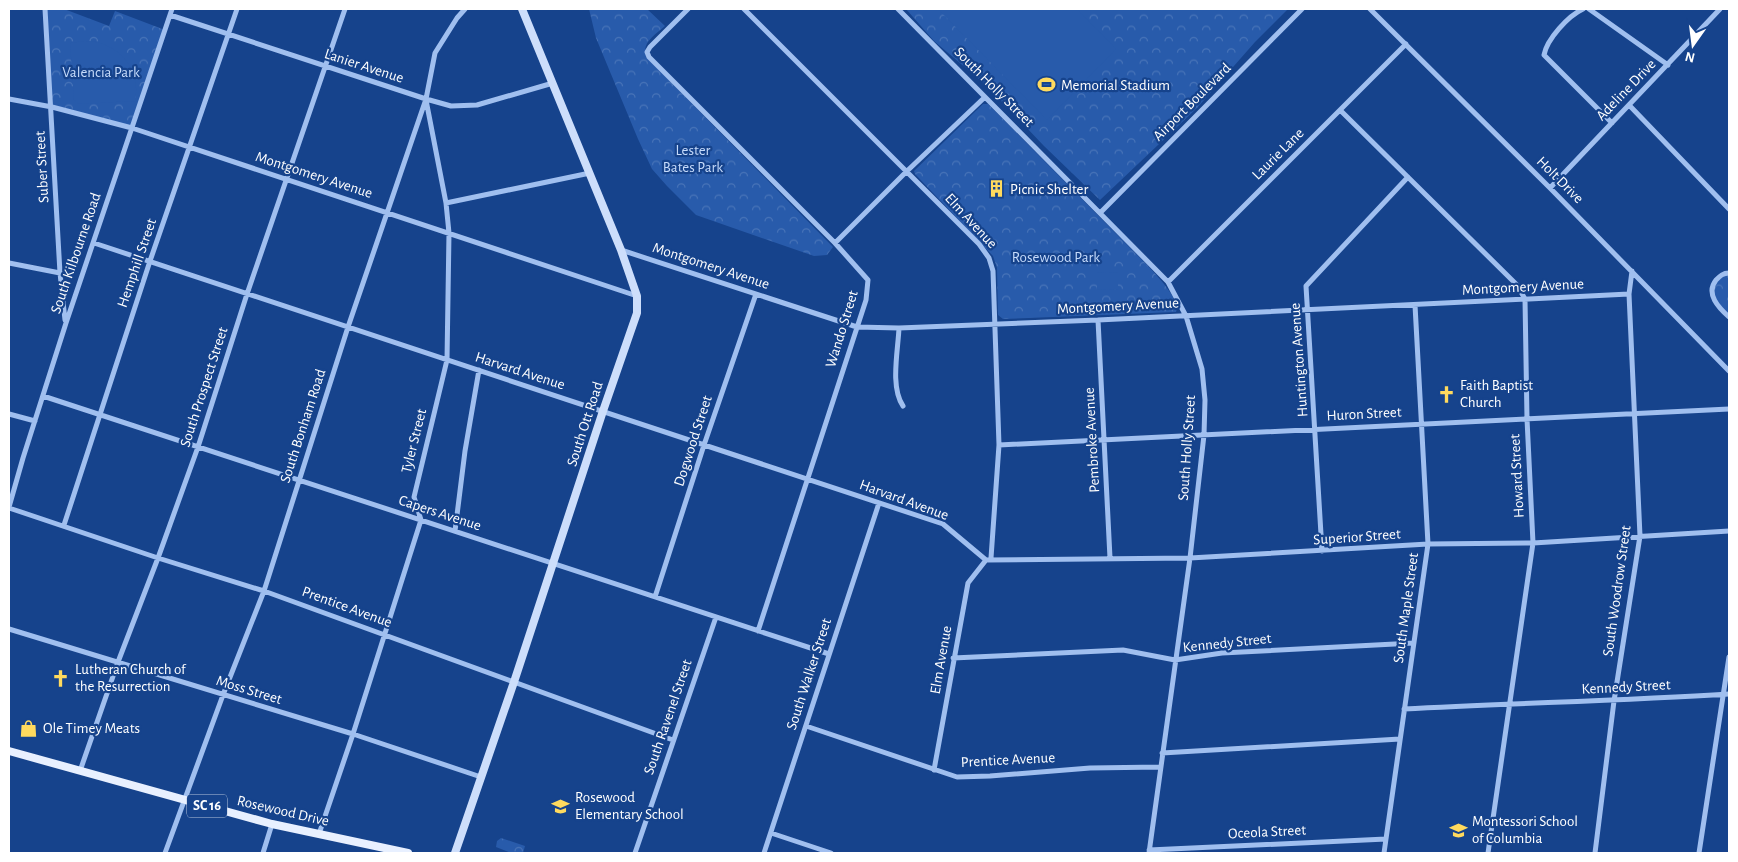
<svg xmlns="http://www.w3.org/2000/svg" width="1738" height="862" font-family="'Alegreya Sans',sans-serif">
<defs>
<pattern id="park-crowns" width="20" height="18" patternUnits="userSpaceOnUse" patternTransform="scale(1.25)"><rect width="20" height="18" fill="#285bab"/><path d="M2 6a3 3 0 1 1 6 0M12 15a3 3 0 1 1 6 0" fill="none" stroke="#4874b8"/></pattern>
</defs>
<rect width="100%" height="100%" fill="#16438c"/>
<path fill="url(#park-crowns)" d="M 45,9 L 64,9 L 109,26 L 115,11 L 165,30 L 132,128 L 52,107 Z
M 589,9 L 647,9 L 665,26 C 655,35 640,43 647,58 L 833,247 L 827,255 L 814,256 L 696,215 L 667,186 L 652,169 L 638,139 L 596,38 Z
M 906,9 L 1288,9 L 1255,42 L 1197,108 L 1100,200 L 1044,146 L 987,86 L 934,41 Z
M 983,104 L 988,104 L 1149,267 C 1157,276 1181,300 1176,312 L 1003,319 L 998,315 L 997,268 L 993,256 L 915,174 L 914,171 Z
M 1729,273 L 1729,317 L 1714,301 L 1713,284 Z
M 501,838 L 525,846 L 523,853 L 511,853 L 496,847 L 497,841 Z"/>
<path fill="#285bab" d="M 938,9 L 1077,9 L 1116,49 L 1047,120 Z
M 84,41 C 116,40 142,68 135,101 L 79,104 L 74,100 L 70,43 Z
M 1118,272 L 1118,289 L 1097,290 L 1097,273 Z"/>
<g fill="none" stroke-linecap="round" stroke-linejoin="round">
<path stroke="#a0bfef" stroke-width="5" d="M 45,9 L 60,273 L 65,320
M 688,9 L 650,47 L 647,52 L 649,57 L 835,243 L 868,280 L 866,300 L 758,631
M 744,9 L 979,244 L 989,258 L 993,271 L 999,445 L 991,558
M 898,9 L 1168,282 L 1186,316 L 1202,369 L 1205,400 L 1204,435 L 1190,558 L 1149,853
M 1370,9 L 1550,188 L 1729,371
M 1583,9 C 1568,16 1547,39 1544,55 L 1612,123
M 1589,9 L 1668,65
M 170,15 L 426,99 L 451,106 L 477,105 L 553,83
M 9,99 L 52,107 L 132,128 L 637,296
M 1629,105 L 1729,209
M 1340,110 L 1517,285 L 1525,299 L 1527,419 L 1533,543 L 1488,853
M 1550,188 L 1720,9
M 446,203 L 590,173
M 1101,212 L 1302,9
M 94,243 L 943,524 L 986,560
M 835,243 L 906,172 L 985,97
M 621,250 L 857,327 L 899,328 L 1098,320 L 1629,294
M 9,263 L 60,273
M 1729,273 C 1723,273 1720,276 1716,280 C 1705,294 1719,308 1729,317
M 1168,282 L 1406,44
M 1098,320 L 1110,558
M 899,328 C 898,351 890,387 903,406
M 43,396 L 829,654
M 9,414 L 35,421
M 999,445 L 1729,409
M 9,507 L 23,458 L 66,323 L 172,9
M 9,508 L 158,558 L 264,591 L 673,740
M 64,525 L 150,261 L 237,9
M 455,531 L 465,451 L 479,370
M 1322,551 L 1306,286 L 1408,177
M 986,560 L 1190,558 L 1428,544 L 1533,543 L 1729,531
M 655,597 L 704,445 L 756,294
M 9,629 L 353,734 L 481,777
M 953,658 L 1123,650 L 1175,660 L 1222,653 L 1414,643
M 1404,709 C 1513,703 1621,701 1729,694
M 806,726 L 957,777 L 990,776 L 1090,768 L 1160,767
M 1162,753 L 1400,739
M 934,770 L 968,583 L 986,560
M 80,771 L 118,662 L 158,558 L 198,447 L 247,294 L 345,9
M 771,833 L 831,853
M 319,834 L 353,734 L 421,520 L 414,497 L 447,360 L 449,233 L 446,203 L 426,100
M 1149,850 L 1386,839
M 165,853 L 223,695 L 264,591 L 348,327 L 426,99 L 435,53 L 457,18 L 465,9
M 263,853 L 272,824
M 635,853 L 716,617
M 764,853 L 879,503
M 1384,853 L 1428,544 L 1415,305
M 1595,853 L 1614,701 L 1640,536 L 1629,294 L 1632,271
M 1699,853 L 1729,657"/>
<path stroke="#cddefb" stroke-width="8" d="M 455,853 L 514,682 L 603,411 L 637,313 L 637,296 L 621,250 L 522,9"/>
<path stroke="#e8f0ff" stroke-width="8" d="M 9,751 L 272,824 L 408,853"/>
</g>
<defs>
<symbol id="stadium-bare" viewBox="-9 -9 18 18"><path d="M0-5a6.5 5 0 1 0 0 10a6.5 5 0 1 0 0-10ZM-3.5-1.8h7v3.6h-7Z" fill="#ffda5e" stroke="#16438c" stroke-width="2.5" paint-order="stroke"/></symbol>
<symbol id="building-bare" viewBox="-9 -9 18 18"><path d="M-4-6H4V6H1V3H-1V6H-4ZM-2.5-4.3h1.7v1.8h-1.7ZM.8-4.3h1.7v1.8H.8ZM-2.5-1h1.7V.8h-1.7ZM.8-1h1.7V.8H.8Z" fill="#ffda5e" stroke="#16438c" stroke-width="2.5" paint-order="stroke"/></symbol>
<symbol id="church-bare" viewBox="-9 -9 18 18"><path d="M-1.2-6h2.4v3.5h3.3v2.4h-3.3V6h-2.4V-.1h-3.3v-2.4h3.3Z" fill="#ffda5e" stroke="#16438c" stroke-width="2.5" paint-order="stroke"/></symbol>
<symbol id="shop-bare" viewBox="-9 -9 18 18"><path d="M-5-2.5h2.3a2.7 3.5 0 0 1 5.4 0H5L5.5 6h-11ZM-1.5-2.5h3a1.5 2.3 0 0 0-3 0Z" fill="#ffda5e" stroke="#16438c" stroke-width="2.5" paint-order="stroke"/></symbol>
<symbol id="school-bare" viewBox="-9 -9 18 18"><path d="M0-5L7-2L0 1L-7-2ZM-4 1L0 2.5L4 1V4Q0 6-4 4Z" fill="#ffda5e" stroke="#16438c" stroke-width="2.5" paint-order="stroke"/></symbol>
</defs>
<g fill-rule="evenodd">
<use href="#stadium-bare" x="1034" y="72" width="25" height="25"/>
<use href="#building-bare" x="984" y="176" width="25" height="25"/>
<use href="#church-bare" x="1434" y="382" width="25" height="25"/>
<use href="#church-bare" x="48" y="666" width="25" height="25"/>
<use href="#shop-bare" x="16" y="716" width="25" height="25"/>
<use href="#school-bare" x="548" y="794" width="25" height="25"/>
<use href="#school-bare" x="1446" y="818" width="25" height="25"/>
</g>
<g text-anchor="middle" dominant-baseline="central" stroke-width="4.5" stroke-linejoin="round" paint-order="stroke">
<rect fill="#16438c" stroke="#b9c7dc" stroke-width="1" x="187" y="794.5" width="40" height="23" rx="4"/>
<g font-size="14" font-weight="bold" fill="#fff">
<text x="207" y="806">SC 16</text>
</g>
<g font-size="15" fill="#fff" stroke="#16438c">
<text transform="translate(364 66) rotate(18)">Lanier Avenue</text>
<text transform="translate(994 87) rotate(45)">South Holly Street</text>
<text transform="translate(1626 90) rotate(-46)">Adeline Drive</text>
<text transform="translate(1192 102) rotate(-45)">Airport Boulevard</text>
<text transform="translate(1278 154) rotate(-45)">Laurie Lane</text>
<text transform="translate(42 167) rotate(-93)">Suber Street</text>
<text transform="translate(314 175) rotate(18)">Montgomery Avenue</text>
<text transform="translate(1560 180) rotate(45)">Holt Drive</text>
<text transform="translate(971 221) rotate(47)">Elm Avenue</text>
<text transform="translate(76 253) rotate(-71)">South Kilbourne Road</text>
<text transform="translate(137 263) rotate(-71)">Hemphill Street</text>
<text transform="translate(711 266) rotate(18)">Montgomery Avenue</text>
<text transform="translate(1523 287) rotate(-3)">Montgomery Avenue</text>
<text transform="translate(1118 306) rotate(-3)">Montgomery Avenue</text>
<text transform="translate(842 329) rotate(-73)">Wando Street</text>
<text transform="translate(1299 360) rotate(-94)">Huntington Avenue</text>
<text transform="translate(520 371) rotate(18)">Harvard Avenue</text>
<text transform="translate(204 387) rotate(-72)">South Prospect Street</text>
<text transform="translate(1364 414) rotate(-3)">Huron Street</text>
<text transform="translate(585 424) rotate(-72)">South Ott Road</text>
<text transform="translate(303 426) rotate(-72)">South Bonham Road</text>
<text transform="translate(1092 440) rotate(-93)">Pembroke Avenue</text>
<text transform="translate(414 441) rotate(-76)">Tyler Street</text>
<text transform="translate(693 441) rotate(-72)">Dogwood Street</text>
<text transform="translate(1187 448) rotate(-86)">South Holly Street</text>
<text transform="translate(1517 476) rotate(-93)">Howard Street</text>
<text transform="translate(904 500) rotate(20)">Harvard Avenue</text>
<text transform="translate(440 513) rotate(18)">Capers Avenue</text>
<text transform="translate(1357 537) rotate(-4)">Superior Street</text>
<text transform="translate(1617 591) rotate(-82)">South Woodrow Street</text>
<text transform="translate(347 607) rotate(20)">Prentice Avenue</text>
<text transform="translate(1406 608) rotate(-82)">South Maple Street</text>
<text transform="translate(1227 643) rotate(-6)">Kennedy Street</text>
<text transform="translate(941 660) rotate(-80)">Elm Avenue</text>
<text transform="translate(809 674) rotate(-72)">South Walker Street</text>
<text transform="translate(1626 687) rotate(-3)">Kennedy Street</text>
<text transform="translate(249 690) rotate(17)">Moss Street</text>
<text transform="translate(668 717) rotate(-71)">South Ravenel Street</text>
<text transform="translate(1008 760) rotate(-3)">Prentice Avenue</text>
<text transform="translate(283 811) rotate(13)">Rosewood Drive</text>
<text transform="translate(1267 832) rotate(-3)">Oceola Street</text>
</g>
<g font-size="15" fill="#c6dbfb" stroke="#16438c">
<text x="101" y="72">Valencia Park</text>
<text x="693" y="150">Lester<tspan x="693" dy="17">Bates Park</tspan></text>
<text x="1056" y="257">Rosewood Park</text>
</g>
<g font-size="15" fill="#fff" stroke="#16438c" text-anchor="start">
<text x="1061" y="85">Memorial Stadium</text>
<text x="1010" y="189">Picnic Shelter</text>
<text x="1460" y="385">Faith Baptist<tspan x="1460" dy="17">Church</tspan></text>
<text x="75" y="669">Lutheran Church of<tspan x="75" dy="17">the Resurrection</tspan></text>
<text x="43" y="728">Ole Timey Meats</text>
<text x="575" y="797">Rosewood<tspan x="575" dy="17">Elementary School</tspan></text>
<text x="1472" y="821">Montessori School<tspan x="1472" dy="17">of Columbia</tspan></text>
</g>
</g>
<rect width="1738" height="862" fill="none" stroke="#ffffff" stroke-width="20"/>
<g transform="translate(1693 45) rotate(194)" stroke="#16438c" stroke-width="4" paint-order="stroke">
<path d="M0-4L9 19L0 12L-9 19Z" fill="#ffffff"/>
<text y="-8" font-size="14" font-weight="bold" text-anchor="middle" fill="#ffffff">N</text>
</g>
</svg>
